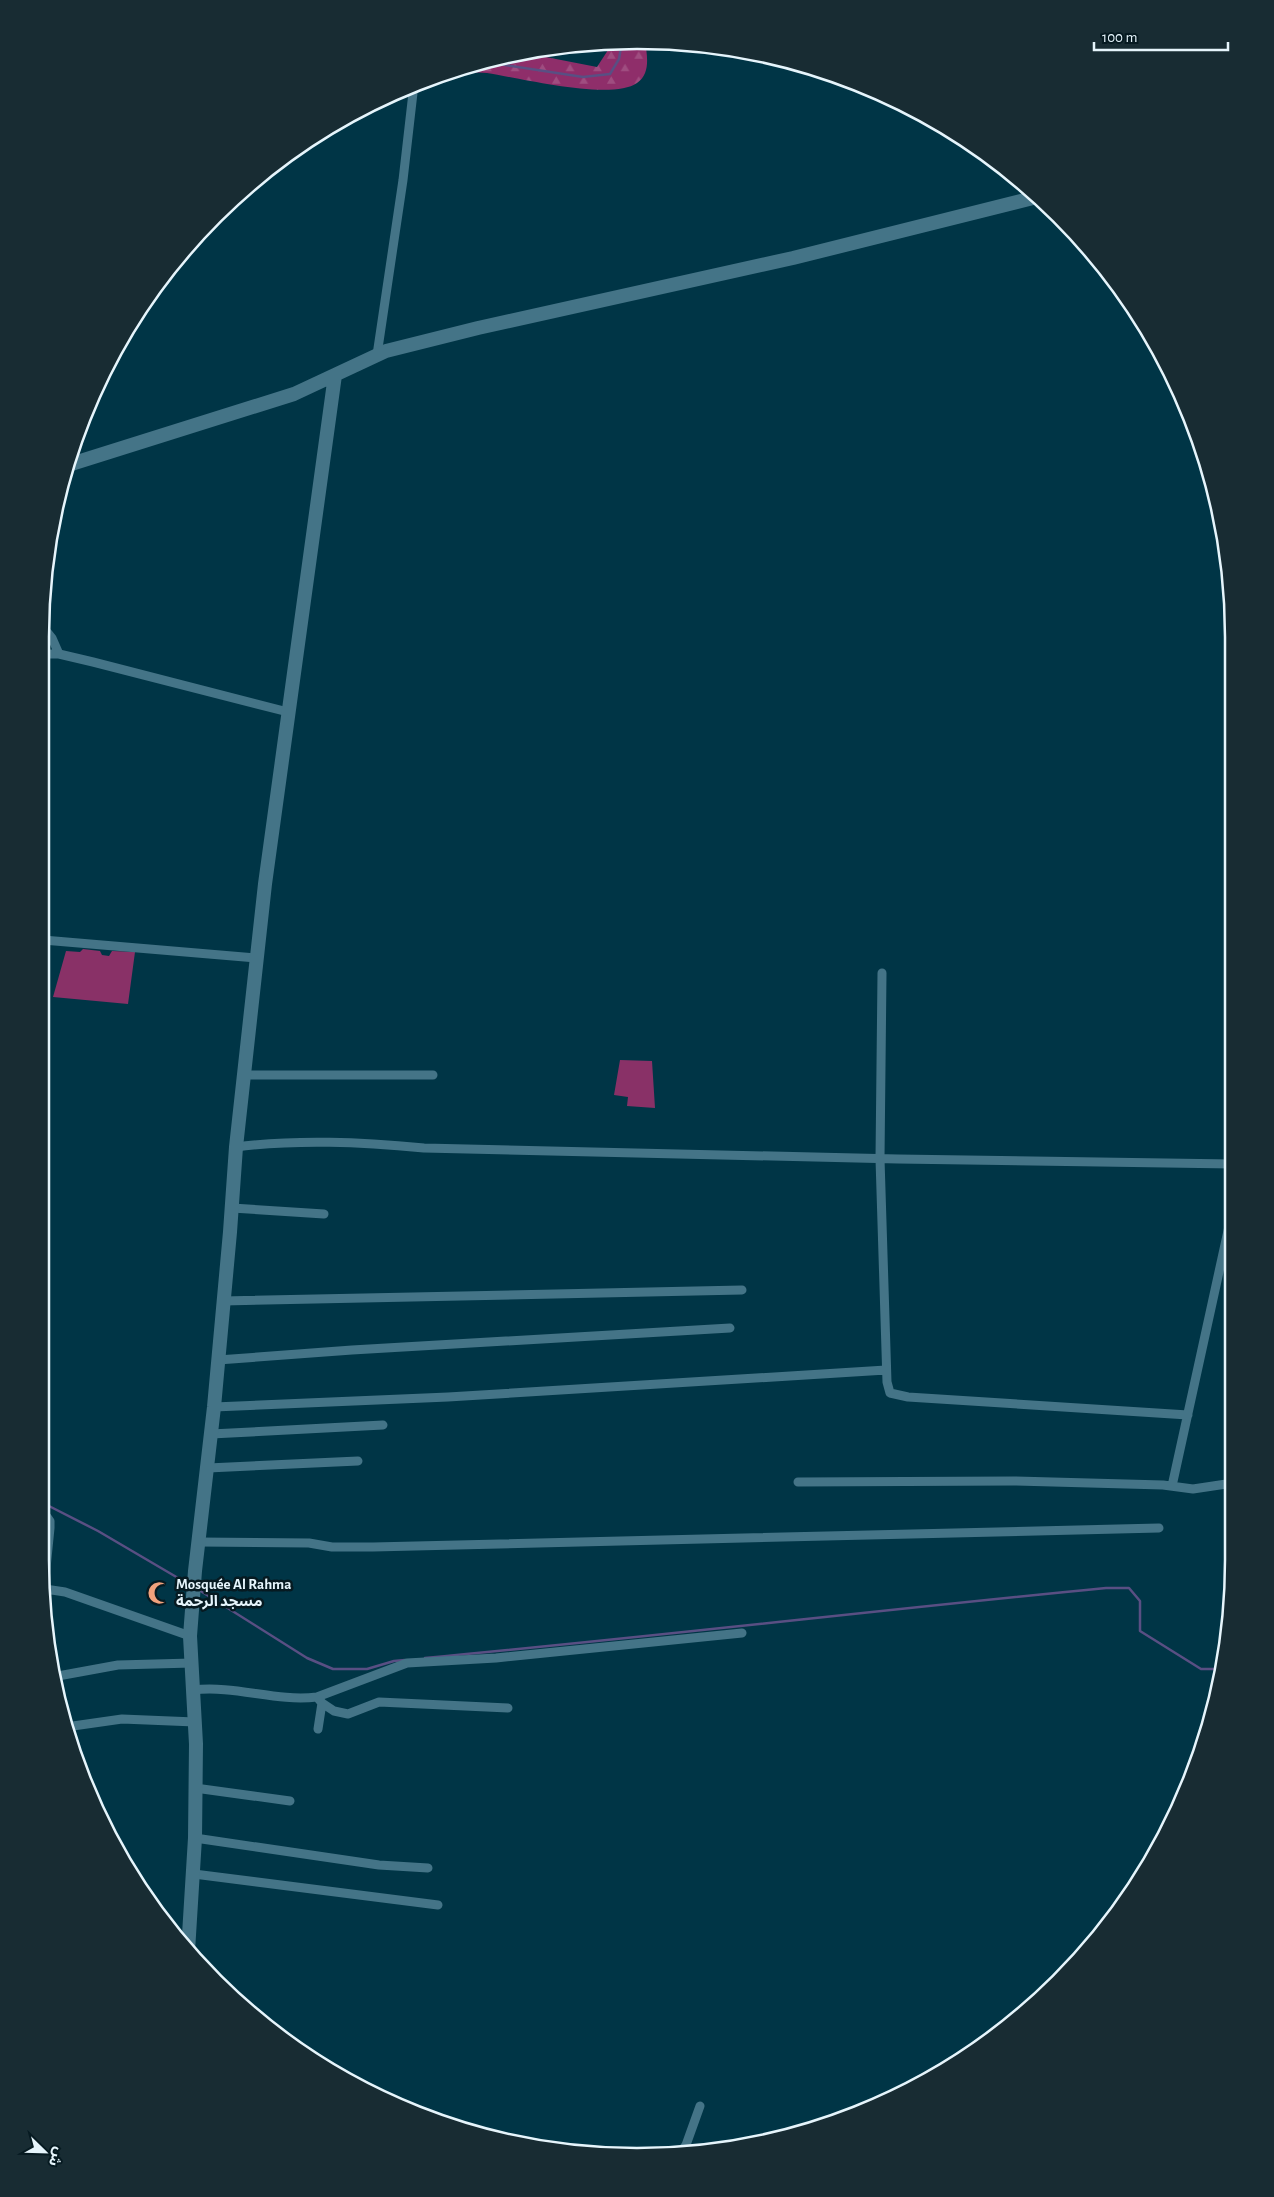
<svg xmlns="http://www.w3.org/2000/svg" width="1274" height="2197" font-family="'Alegreya Sans','Noto Sans Arabic',sans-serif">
<defs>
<pattern id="forest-firs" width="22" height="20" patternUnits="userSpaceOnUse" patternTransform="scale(1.25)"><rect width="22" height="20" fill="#8f2e6a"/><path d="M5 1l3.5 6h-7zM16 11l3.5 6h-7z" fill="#9f4d80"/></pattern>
</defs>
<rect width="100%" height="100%" fill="#003546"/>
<path fill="#893167" d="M 83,949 L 100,951 L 102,955 L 109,956 L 112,951 L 135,952 L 128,1004 L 53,997 L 66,951 L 80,952 Z
M 620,1060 L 652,1061 L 655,1108 L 627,1106 L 628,1097 L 614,1095 Z"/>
<path fill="url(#forest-firs)" d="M 637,40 L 645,41 C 647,55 651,73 637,83 C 611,101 520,78 487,73 C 475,72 464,72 452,72 L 520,52 L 597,67 L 610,47 L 610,43 Z"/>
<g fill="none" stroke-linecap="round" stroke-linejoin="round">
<path stroke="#594f83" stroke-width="2.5" d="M 485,62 L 583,77 L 610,74 L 619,59 L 622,41
M 45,1504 L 98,1531 L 190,1585
M 199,1590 L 307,1658 L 333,1669 L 367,1669 L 394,1661 L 405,1660
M 425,1658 C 653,1637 879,1610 1106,1588 L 1129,1588 L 1140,1601 L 1140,1631 L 1201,1669 L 1219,1669"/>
<path stroke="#447487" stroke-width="9" d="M 377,355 L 403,180 L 414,84
M 43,627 L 52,638 L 59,654
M 42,654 L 59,654 L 93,662 L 288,712
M 43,940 L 257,958
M 882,973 L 880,1159 L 887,1382 L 890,1393 L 908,1397 L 1188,1415
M 244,1075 L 433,1075
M 236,1147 C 298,1139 361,1142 424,1148 L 898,1159 L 1233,1164
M 232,1208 L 324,1214
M 223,1301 L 742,1290
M 218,1360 L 352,1350 L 730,1328
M 214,1407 L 448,1397 L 886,1370
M 211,1434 L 383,1425
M 208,1468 L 358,1461
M 798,1482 L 1014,1481 L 1163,1485 L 1193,1489 L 1233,1483
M 1172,1486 L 1233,1208
M 45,1514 L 50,1521 L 50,1528 L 45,1578
M 199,1542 L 309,1543 L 332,1547 L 373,1547 L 1159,1528
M 45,1589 L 65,1592 L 190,1636
M 58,1676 L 118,1665 L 192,1663
M 193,1690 C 236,1685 275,1702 317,1697 L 407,1663 L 496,1658 L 742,1633
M 317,1697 L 322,1703 L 334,1711 L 348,1714 L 379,1702 L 508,1708
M 66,1727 L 122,1719 L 195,1722
M 318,1729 L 322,1703
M 195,1788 L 290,1801
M 195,1838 L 379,1865 L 428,1868
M 194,1874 L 438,1905
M 678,2155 L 686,2145 L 700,2106"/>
<path stroke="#447487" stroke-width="14" d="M 68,465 L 294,394 L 386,351 L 478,328 L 793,258 L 1037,197
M 188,1951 L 195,1838 L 196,1744 L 190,1636 L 195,1571 L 214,1407 L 230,1232 L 236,1147 L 265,884 L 335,375"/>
</g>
<defs>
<symbol id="mosque-bare" viewBox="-9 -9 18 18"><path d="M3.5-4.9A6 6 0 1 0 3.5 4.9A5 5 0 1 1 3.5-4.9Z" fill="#f1a17c" stroke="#061a21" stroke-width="2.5" paint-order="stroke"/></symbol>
</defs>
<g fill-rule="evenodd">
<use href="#mosque-bare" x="143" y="1577" width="32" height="32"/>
</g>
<g text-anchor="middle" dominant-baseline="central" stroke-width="5" stroke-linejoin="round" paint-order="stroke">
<g font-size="15" font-weight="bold" fill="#e6f5fc" stroke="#061a21" text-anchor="start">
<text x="176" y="1584">Mosquée Al Rahma<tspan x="176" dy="17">مسجد الرحمة</tspan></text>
</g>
</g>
<path d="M0 0H1274V2197H0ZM637 49H637A588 588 0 0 1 1225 637V1560A588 588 0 0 1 637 2148H637A588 588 0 0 1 49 1560V637A588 588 0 0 1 637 49Z" fill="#182c33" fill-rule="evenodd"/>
<path fill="none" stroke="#e6f5fc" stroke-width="2.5" d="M637 49H637A588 588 0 0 1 1225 637V1560A588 588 0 0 1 637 2148H637A588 588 0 0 1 49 1560V637A588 588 0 0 1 637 49Z"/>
<g transform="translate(45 2152) rotate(113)" stroke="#061a21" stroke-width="4" paint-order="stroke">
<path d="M0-4L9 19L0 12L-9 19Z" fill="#e6f5fc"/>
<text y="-8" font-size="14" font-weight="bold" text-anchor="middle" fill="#e6f5fc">ش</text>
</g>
<path d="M1094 42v8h134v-8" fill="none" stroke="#e6f5fc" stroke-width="2.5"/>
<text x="1102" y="42" font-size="15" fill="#e6f5fc" stroke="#061a21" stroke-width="4" paint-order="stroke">100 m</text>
</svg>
